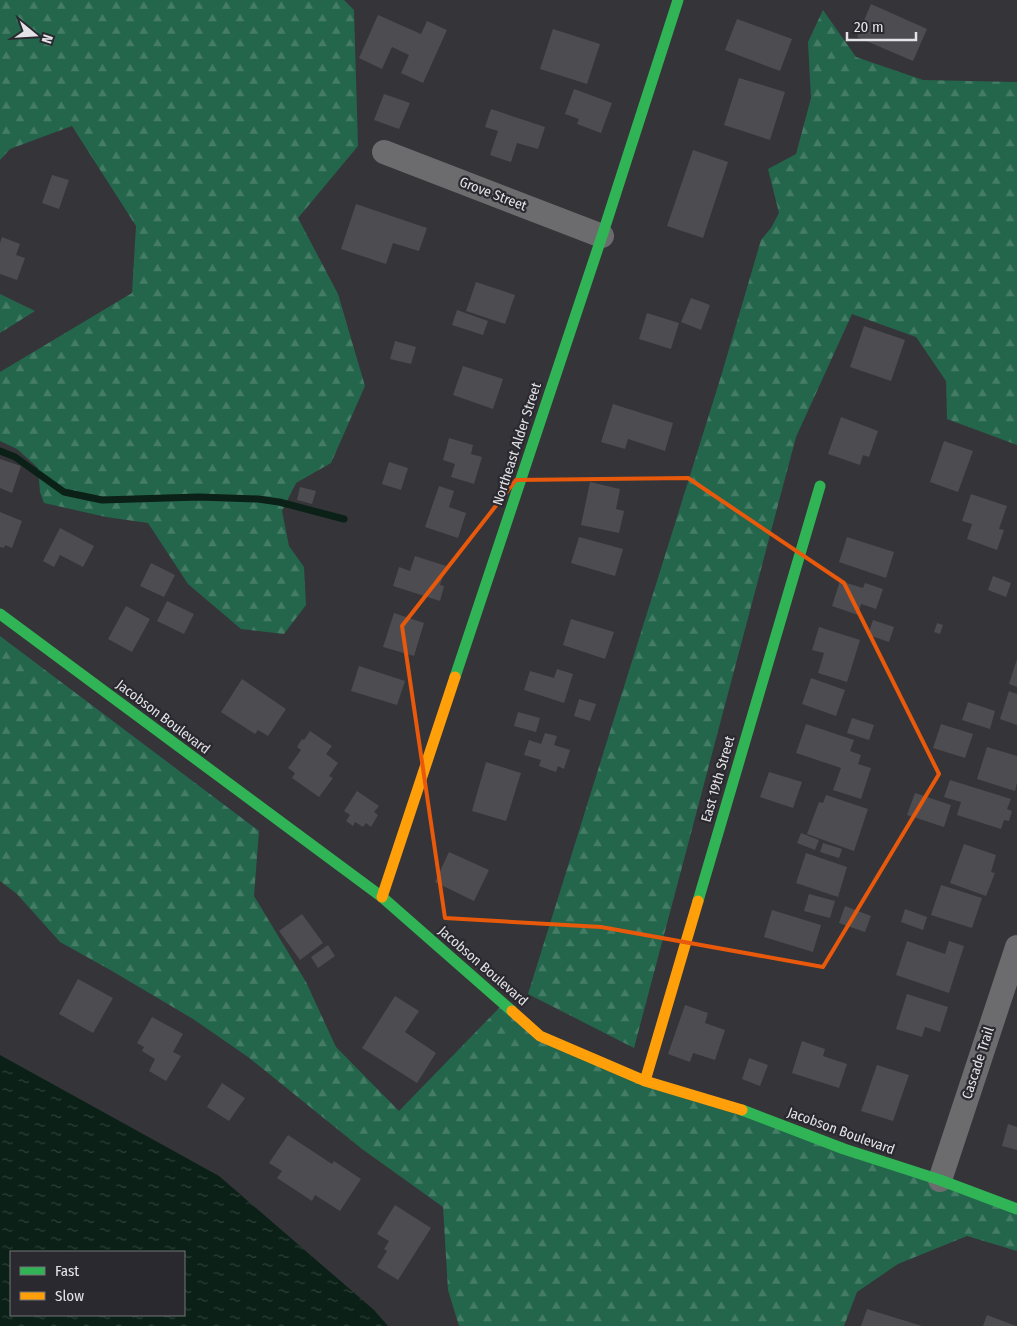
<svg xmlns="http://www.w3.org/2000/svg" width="1017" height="1326" font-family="'Fira Sans Condensed',sans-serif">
<defs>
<pattern id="forest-firs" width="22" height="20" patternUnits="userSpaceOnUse" patternTransform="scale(1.25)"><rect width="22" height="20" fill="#24664c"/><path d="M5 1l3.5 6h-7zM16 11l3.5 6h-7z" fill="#447c66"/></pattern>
<pattern id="water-ripples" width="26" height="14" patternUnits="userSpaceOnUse" patternTransform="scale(1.25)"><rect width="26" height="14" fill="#0b2017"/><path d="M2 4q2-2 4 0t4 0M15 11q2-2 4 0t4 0" fill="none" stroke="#2e4039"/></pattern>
</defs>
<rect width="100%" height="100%" fill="#343439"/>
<path fill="url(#forest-firs)" d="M 0,0 L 344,0 L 354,10 L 358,146 L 298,218 L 338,294 L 365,386 L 331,463 L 296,483 L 282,511 L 289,546 L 304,567 L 306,605 L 284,634 L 241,629 L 188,584 L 148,523 L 106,517 L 44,503 L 40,492 L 38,468 L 17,449 L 0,441 L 0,372 L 132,293 L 136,226 L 72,126 L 10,149 L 0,160 Z
M 823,10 L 856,57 L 923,80 L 1017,82 L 1017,445 L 947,419 L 946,381 L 916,337 L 852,314 L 796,437 L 634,1048 L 528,994 L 722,373 L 761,240 L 771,228 L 779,213 L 768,169 L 796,154 L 811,98 L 808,42 Z
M 0,294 L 35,311 L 0,333 Z
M 0,636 L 259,831 L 254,896 L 306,982 L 336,1047 L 399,1111 L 500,1007 L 568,1048 L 1017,1209 L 1017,1251 L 967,1236 L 898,1264 L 857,1292 L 844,1326 L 459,1326 L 448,1290 L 443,1207 L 362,1149 L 248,1057 L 193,1019 L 112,971 L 60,942 L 17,894 L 0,881 Z"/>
<path fill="url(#water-ripples)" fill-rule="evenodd" d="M 0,1055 L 219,1176 L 374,1310 L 388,1326 L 0,1326 ZM 11,1252 L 184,1252 L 184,1315 L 11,1315 Z"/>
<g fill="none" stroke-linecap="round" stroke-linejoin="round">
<path stroke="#0b2017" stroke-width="7" d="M 0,451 L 15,457 L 64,492 L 102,500 L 199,497 L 258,499 L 279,502 L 344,519"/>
</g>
<path fill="#4d4d51" d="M 871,4 L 927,29 L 913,61 L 857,37 Z
M 378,15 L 421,34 L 427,21 L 447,30 L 423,83 L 401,73 L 409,55 L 392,47 L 382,69 L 359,58 Z
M 737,19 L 792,39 L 780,71 L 725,50 Z
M 553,29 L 600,44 L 587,84 L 540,69 Z
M 739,78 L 785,92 L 770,140 L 724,125 Z
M 574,89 L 612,103 L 601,133 L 577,124 L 579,119 L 565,114 Z
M 384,94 L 410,103 L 399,129 L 374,120 Z
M 491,109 L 545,127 L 538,149 L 517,143 L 511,162 L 490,155 L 498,131 L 485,127 Z
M 693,150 L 728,162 L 703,238 L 667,226 Z
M 52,175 L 69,180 L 59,209 L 42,203 Z
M 356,204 L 427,228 L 419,251 L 393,243 L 386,264 L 341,249 Z
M 2,237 L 20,244 L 16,255 L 25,258 L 17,280 L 0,274 L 0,243 Z
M 476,282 L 515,295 L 505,324 L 466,311 Z
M 691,298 L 710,305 L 701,330 L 681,322 Z
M 457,310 L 488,321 L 483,335 L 452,325 Z
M 647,313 L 679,323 L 671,349 L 639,339 Z
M 864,326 L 905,340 L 891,381 L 850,367 Z
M 395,341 L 416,347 L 411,364 L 390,359 Z
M 463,366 L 503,379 L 493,409 L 453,395 Z
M 613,404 L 673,423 L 665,451 L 628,439 L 625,449 L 601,442 Z
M 841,417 L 878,431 L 869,457 L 863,455 L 860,465 L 828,454 Z
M 449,438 L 473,445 L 471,454 L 482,457 L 474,484 L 451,477 L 455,464 L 443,460 Z
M 944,441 L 973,451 L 958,492 L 930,482 Z
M 0,459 L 21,466 L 12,493 L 0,488 Z
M 389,462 L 408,468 L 401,490 L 382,484 Z
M 590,482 L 620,489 L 616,509 L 624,511 L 619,533 L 581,525 Z
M 439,486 L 454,491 L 449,507 L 466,513 L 458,538 L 425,527 Z
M 300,487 L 316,491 L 312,504 L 297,500 Z
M 971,494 L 1007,506 L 999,529 L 1004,530 L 997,550 L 967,539 L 972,524 L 962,521 Z
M 0,512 L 22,521 L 12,548 L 5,545 L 4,548 L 0,547 Z
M 60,528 L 94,546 L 83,567 L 60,555 L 54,567 L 43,561 Z
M 579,537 L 623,549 L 615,576 L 571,563 Z
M 847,537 L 894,552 L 886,578 L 839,562 Z
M 415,556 L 446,566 L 440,585 L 444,586 L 440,601 L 393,586 L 399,567 L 410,571 Z
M 151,563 L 175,575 L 164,597 L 140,586 Z
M 993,576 L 1011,583 L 1006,597 L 988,590 Z
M 840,581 L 863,588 L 865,583 L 883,589 L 876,609 L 861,604 L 858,615 L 832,606 Z
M 167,601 L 194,614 L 184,634 L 157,621 Z
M 126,606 L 150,619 L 132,652 L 108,639 Z
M 394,613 L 424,623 L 414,656 L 383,647 Z
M 571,619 L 614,632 L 605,659 L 563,645 Z
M 873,620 L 894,627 L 889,642 L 868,635 Z
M 937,623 L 943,625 L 940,634 L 934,632 Z
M 819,627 L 860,640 L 847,682 L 818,673 L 824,653 L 812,650 Z
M 1017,659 L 1017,687 L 1009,684 Z
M 359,666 L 405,681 L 397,705 L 351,691 Z
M 557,669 L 573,674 L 564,703 L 524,690 L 530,671 L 554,678 Z
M 811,678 L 845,690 L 836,716 L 802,704 Z
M 242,679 L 286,709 L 268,736 L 258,730 L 255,734 L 221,712 Z
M 1009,691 L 1017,694 L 1017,725 L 1000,719 Z
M 579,699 L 596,704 L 590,721 L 574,716 Z
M 968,702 L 995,711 L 990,729 L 962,720 Z
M 518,712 L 540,718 L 536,732 L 514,726 Z
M 852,718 L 874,725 L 869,740 L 847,733 Z
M 806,724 L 854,740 L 850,751 L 861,755 L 858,764 L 871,768 L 861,799 L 833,790 L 841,768 L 796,753 Z
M 941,724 L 973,734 L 965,758 L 933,748 Z
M 310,731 L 332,746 L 326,754 L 338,763 L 329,776 L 333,778 L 319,797 L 292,778 L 295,773 L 288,768 L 301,750 L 297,747 L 302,739 L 304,740 Z
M 545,733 L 557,736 L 554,745 L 570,750 L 564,769 L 558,766 L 556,772 L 539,766 L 541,760 L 524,755 L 529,740 L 541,744 Z
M 987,747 L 1017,756 L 1017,783 L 1015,791 L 977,779 Z
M 486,762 L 521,773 L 506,821 L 472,811 Z
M 769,772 L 802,782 L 793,808 L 760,797 Z
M 950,780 L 1011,799 L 1007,809 L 1012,811 L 1009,821 L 1004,820 L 1001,829 L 957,815 L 961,802 L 944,797 Z
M 357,791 L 379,806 L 374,812 L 378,815 L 371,827 L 366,823 L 363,827 L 355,822 L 353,826 L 346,821 L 350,815 L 344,811 Z
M 915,793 L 951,805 L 944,827 L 907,815 Z
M 826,795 L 868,809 L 854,851 L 807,834 L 819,802 L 823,803 Z
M 801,833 L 819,840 L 815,850 L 797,843 Z
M 823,843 L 842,849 L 839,858 L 820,852 Z
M 964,844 L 996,855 L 991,872 L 995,873 L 986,896 L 950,883 Z
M 449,852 L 489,870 L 474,901 L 435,882 Z
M 806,853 L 847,867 L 838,897 L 796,883 Z
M 941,885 L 982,898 L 972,928 L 931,915 Z
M 809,894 L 835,901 L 830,918 L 804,911 Z
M 845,906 L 871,916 L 865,932 L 839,923 Z
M 905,909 L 927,917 L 923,930 L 901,922 Z
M 772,910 L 821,925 L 813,952 L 764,937 Z
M 302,914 L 323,943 L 300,960 L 279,931 Z
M 907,941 L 945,954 L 949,941 L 964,946 L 949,993 L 896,975 Z
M 328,945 L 335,956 L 318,968 L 311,957 Z
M 78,979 L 113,998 L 93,1033 L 59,1014 Z
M 907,994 L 948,1007 L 940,1032 L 925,1027 L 922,1037 L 896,1029 Z
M 395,996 L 419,1011 L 405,1032 L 436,1053 L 417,1083 L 362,1048 Z
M 685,1005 L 708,1013 L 705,1023 L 725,1030 L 715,1060 L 693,1053 L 690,1062 L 668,1054 Z
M 152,1017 L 183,1034 L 173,1052 L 181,1056 L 166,1081 L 149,1071 L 155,1059 L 142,1051 L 144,1047 L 137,1043 Z
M 802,1041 L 825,1049 L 823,1056 L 847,1064 L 839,1088 L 792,1073 Z
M 749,1058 L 768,1065 L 760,1086 L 742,1079 Z
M 877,1065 L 909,1075 L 893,1121 L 861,1111 Z
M 222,1083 L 245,1098 L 229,1121 L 207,1107 Z
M 1008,1124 L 1017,1127 L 1017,1150 L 1002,1146 Z
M 288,1135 L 332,1164 L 334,1161 L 361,1179 L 340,1211 L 315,1195 L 312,1201 L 277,1178 L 282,1171 L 269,1163 Z
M 395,1205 L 431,1228 L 398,1280 L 377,1267 L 387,1251 L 384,1249 L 389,1241 L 377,1234 Z
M 867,1309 L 922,1326 L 861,1326 Z
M 987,1315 L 1016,1326 L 983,1326 Z"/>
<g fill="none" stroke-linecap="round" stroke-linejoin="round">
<path stroke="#6c6c6f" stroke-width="24" d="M 384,152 L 602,236
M 940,1180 L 1017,947"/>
<path stroke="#30b455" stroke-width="11" d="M 0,614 L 382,897 L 512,1011
M 455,677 L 602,236 L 678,0
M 698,901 L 820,486
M 742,1110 L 844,1149 L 940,1180 L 1017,1209"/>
<path stroke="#ff9f0a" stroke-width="11" d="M 382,897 L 455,677
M 512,1011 L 540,1036 L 645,1081 L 742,1110
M 645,1081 L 698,901"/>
</g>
<path fill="none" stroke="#e8590c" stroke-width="4" stroke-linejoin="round" d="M 688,478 L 844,583 L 939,774 L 823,967 L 601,927 L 445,918 L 402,626 L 516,480 Z"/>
<g text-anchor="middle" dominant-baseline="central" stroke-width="4.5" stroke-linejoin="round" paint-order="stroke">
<g font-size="14" fill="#e4e4e8" stroke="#29292f">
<text transform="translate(493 194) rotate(21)">Grove Street</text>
<text transform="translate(517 444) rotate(-72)">Northeast Alder Street</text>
<text transform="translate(163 717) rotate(37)">Jacobson Boulevard</text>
<text transform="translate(718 779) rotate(-74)">East 19th Street</text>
<text transform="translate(483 966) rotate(41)">Jacobson Boulevard</text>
<text transform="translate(978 1063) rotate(-72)">Cascade Trail</text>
<text transform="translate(841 1131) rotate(20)">Jacobson Boulevard</text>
</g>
</g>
<rect x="10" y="1251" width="175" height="65" fill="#29292f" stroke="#747479"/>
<rect x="20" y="1267" width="25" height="8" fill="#30b455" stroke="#747479"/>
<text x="55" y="1276" font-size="15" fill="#e4e4e8">Fast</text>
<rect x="20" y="1292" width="25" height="8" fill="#ff9f0a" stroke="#747479"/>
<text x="55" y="1301" font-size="15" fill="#e4e4e8">Slow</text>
<g transform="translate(35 35) rotate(108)" stroke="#29292f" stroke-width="4" paint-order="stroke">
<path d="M0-4L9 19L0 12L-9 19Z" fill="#e4e4e8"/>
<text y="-8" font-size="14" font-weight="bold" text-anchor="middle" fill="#e4e4e8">N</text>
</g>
<path d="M847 32v8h69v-8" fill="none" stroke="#e4e4e8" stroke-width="2.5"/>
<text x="854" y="32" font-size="15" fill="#e4e4e8" stroke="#29292f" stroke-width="4" paint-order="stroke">20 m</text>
</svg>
